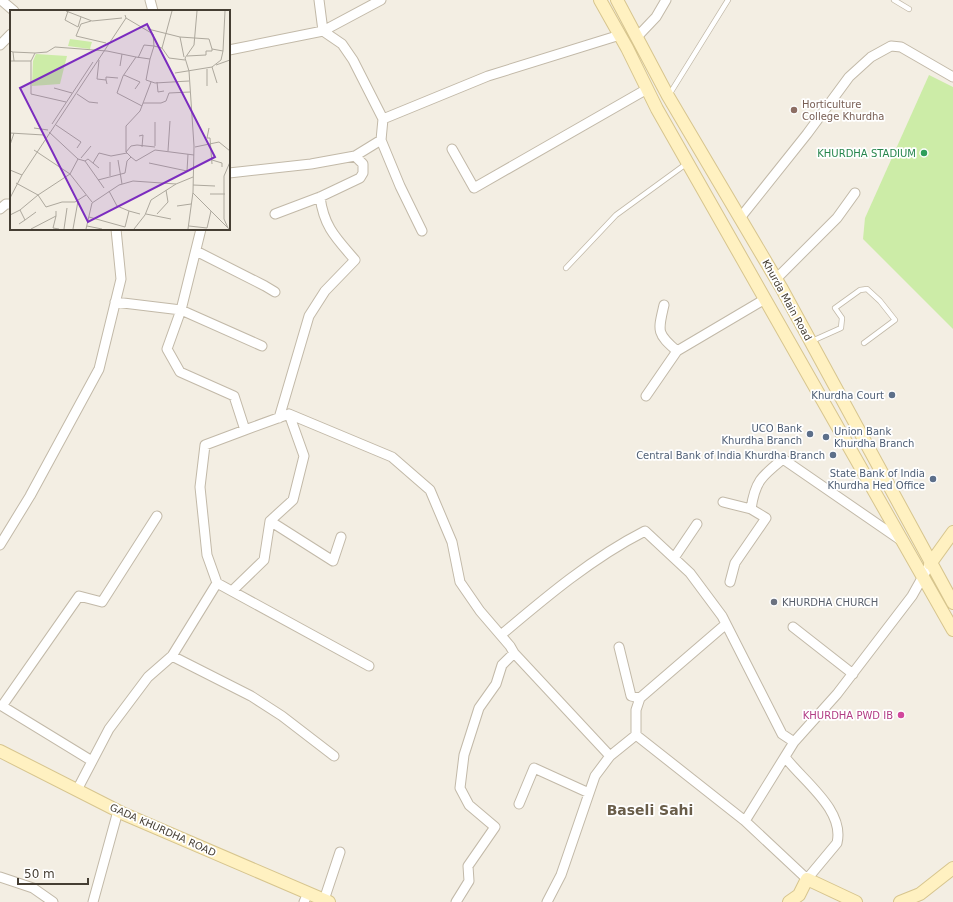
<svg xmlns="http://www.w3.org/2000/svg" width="953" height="902" font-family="'DejaVu Sans',sans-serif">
<rect width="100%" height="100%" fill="#f3eee3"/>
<path fill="#cceca7" d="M 929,75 L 953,87 L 953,329 L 863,239 L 865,218 Z"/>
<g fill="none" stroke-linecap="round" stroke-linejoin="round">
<defs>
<path id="lane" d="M 894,0 L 909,9
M 669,95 L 728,0
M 566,268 L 616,215 L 686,164
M 812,341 L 841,328 L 842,318 L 835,308 L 860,290 L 867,289 L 880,301 L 895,320 L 864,343"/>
<path id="street" d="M 1,0 L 14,11
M 150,0 L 153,11
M 319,0 L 323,31 L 381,0
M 637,37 L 656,17 L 666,0
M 0,45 L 11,34
M 229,50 L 323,31 L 342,44 L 353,60 L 383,119
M 381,140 L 400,186 L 422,231
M 452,149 L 474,188 L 647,89
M 229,173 L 311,164 L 355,156 L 381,140 L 383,119 L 488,76 L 620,35
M 0,209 L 6,204 L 11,204
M 275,214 L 320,197 L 360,178 L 363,173 L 363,164 L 355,156
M 740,218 L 807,134 L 849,77 L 871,57 L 891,46 L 901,47 L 953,77
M 196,251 L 265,286 L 275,292
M 776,279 L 837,218 L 855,193
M 115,302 L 181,310 L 262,346
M 664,305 C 658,331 656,333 677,351
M 646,396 L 677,351 L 765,299
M 279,418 L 309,316 L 325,291 L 355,260 C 336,238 324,227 320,197
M 245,430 L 289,414 L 392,457 L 430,490 L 452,542 L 460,582 L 480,611 L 510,646 L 514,653 L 610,756
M 723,502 L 751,509 C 755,481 762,476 783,459 L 902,541
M 270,521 L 333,561 L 341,537
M 0,545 L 30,496 L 99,369 L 121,279 L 116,229
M 674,558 L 697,524
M 730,582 L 735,563 L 766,518 L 751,509
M 217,583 L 369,666
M 232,591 L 264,560 L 270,521 L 293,500 L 304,456 L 289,414
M 793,627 L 853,674
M 501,635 C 546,597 592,558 645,531 L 690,573 L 722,616 L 782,734 L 794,742 L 837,694 L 912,596 L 930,564
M 619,647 L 631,696 L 640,698 L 726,624
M 172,656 L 251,696 L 282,716 L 334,756
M 636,735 L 636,710 L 640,698
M 785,757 C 803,781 845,810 837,843 L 807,879 L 745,821 L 794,742
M 92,761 L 2,706 L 79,596 L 102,602 L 157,516
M 77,790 L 109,729 L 148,677 L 172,656 L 217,583 L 207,555 L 200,487 L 205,445 L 245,430 L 234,396 L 180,372 L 167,349 L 181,310 L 201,229
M 519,804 L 534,768 L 589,793
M 0,877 L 33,888 L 53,902
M 324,900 L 340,852
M 93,902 L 118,811
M 304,902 L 308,893
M 456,902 L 469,881 L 468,866 L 495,827 L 469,805 L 460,788 L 464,755 L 479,708 L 496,684 L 502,665 L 514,653
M 547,902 L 561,875 L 595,776 L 610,756 L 636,735 L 745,821"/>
<path id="secondary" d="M 600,0 L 627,48 L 657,109 L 953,630
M 617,0 L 668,96 L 782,289 L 953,603
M 930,564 L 953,532
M 0,751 L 124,814 L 329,902
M 789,902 L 799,895 L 807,879 L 856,902
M 900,902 L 920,894 L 953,868"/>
</defs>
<use href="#lane" stroke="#c2b9a8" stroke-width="6"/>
<use href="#street" stroke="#c2b9a8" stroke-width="11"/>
<use href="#secondary" stroke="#d7c58e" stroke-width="14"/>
<use href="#lane" stroke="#fff" stroke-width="4.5"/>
<use href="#street" stroke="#fff" stroke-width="9"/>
<use href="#secondary" stroke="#fff1c1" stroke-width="12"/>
</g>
<circle fill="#8d6e63" stroke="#fff" stroke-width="1.5" cx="794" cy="110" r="4"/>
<circle fill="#2e9e5b" stroke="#fff" stroke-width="1.5" cx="924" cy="153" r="4"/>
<g fill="#5c6f8a" stroke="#fff" stroke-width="1.5">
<circle cx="892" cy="395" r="4"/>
<circle cx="810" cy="434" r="4"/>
<circle cx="826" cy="437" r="4"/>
<circle cx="833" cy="455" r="4"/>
<circle cx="933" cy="479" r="4"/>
</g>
<circle fill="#6b7280" stroke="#fff" stroke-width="1.5" cx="774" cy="602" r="4"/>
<circle fill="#d1479c" stroke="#fff" stroke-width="1.5" cx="901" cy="715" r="4"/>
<g text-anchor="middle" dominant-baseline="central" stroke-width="3.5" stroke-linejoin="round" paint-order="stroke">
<g font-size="10" fill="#785e54" stroke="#fff" text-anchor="start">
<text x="802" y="104">Horticulture<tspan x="802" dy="12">College Khurdha</tspan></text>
</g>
<g font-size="10" fill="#27864d" stroke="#fff" text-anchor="end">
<text x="916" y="153">KHURDHA STADIUM</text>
</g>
<g font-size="10" fill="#453e33" stroke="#fff">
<text transform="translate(787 300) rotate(61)">Khurda Main Road</text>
<text transform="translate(163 830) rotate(24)">GADA KHURDHA ROAD</text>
</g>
<g font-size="10" fill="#4e5e75" stroke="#fff" text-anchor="end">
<text x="884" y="395">Khurdha Court</text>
<text x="802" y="428">UCO Bank<tspan x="802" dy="12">Khurdha Branch</tspan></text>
<text x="834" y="431" text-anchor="start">Union Bank<tspan x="834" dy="12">Khurdha Branch</tspan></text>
<text x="825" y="455">Central Bank of India Khurdha Branch</text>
<text x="925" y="473">State Bank of India<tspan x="925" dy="12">Khurdha Hed Office</tspan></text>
</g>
<g font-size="10" fill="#5b616d" stroke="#fff" text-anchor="start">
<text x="782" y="602">KHURDHA CHURCH</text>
</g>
<g font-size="10" fill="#b23c85" stroke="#fff" text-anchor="end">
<text x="893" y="715">KHURDHA PWD IB</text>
</g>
<g font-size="14" font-weight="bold" fill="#695d49" stroke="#fff">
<text x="650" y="810">Baseli Sahi</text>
</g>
</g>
<g transform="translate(10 10)">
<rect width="220" height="220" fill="#f3eee3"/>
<path d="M 60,29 L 82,32 L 81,35 L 80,39 L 58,36 ZM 26,44 L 57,46 L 50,74 L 22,76 L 23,51 Z" fill="#cceca7"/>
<path fill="none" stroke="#ada89d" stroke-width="1" d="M 56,1 L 82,11 L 112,8M 58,1 L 55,10 L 68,17 L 71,7M 116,8 L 143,24 L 144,36 L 152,38 L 159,48 L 175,50M 81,11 L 71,14 L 66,26 L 96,33M 138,19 L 170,27 L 199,29 L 202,39 L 213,41 L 215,1M 170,27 L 174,47M 152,38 L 162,1M 0,41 L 3,42 L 4,51M 3,42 L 25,43M 177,46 L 196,45 L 196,41 L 202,41 L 202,39M 126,47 L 140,49 L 144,36 L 134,35 L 128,48M 140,49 L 136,70 L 145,73 L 179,71M 89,50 L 87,69 L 96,70 L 97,74M 0,51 L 21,51 L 25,43 L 37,42 L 45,37 L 97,41 L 126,47 L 113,66 L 107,83 L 132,96M 21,51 L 21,84 L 56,92M 206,55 L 220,50M 110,56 L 112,44M 202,57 L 207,73M 165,63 L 202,57 L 211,50 L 213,41M 114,65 L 130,72 L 125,79M 96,70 L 96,67 L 108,68M 147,72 L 148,82 L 154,81M 197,76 L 197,59M 44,78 L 62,83M 67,84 L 79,92 L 88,93M 133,93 L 151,93 L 156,91 L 159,83 L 180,82M 42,114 L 83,52M 46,115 L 71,132 L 67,138M 24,118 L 38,120M 199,118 L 197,128 L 200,128 L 202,154M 39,122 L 68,149 L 75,151 L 94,178M 0,123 L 34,125M 129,126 L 133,125 L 132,137M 0,135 L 4,123M 145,136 L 145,112M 185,137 L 209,132 L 220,141M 158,141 L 160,111M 116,142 L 121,136 L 127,135 L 145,137M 121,147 L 116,142 L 116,116 L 130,101 L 141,72M 71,148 L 81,136M 68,149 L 60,164 L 82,192M 108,150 L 112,174M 202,150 L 212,153 L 212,157M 75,151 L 78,149 L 89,158M 83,153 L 89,143 L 101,146 L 117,143M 139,153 L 177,161 L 178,144M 0,160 L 12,165M 100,166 L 100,152M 88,170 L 115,163 L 117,151 L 121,147 L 126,151 L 145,140 L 184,145M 6,173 L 28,185 L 60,164 L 24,140M 183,175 L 205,176M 99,181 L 107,196 L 119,201M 183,183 L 219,219M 200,184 L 215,184M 0,188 L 12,165 L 116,8 L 115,5M 167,196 L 181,194M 10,200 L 28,185 L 36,197 L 52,192 L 65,192 L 76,185M 136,204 L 161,209M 147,204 L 158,192 L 156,180M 0,205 L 10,200 L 15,210 L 9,214M 46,206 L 43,218 L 49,219M 79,207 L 115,217 L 119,201 L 130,204M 15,210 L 26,202M 77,216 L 92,219M 179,216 L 197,218 L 201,201M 218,218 L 214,209 L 214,166 L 220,152M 21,219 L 46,206 L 46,201M 54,219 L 57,198M 63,219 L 68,191M 76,219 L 82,193 L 109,175 L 123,171 L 166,174M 124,219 L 135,205 L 141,190 L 166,174 L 183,167M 178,219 L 183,182 L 184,136 L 179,61 L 175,48 L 184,35 L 187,1"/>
<path fill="#7b2cbf" fill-opacity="0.15" stroke="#7b2cbf" stroke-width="2" d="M 137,14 L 205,147 L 78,212 L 10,78 Z"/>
<rect width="220" height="220" fill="none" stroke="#453e33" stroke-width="2"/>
</g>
<path d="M18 878v6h70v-6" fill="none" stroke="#453e33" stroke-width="2"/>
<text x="24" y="878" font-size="12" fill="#453e33" stroke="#ffffff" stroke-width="3" paint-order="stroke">50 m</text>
</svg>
